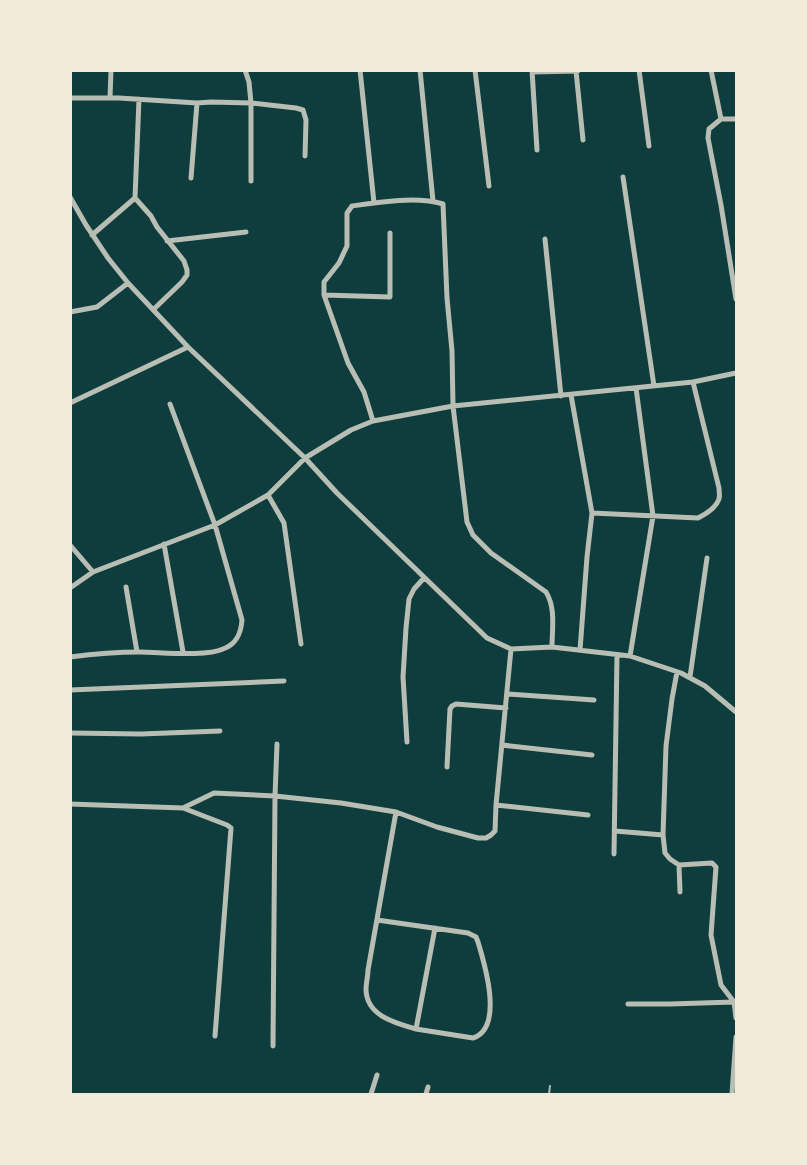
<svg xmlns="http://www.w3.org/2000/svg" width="807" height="1165" font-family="Helvetica,sans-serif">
<rect width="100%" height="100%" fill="#0f3d3e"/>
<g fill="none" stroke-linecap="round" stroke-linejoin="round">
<path stroke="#b8beb3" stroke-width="2" d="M 549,1094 L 550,1086"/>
<path stroke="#b8beb3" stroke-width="5" d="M 245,70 L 249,82 L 251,103 L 251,181
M 360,70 L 374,203
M 420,70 L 433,201
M 475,70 L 489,186
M 532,70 L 537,150
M 639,70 L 649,146
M 711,70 L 721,119 L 709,129 L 708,138 L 721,205 L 736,299
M 576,71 L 583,140
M 532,72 L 578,71
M 70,98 L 119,98 L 197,103 L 211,102 L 251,103 L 296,108 L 303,110 L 306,120 L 305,156
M 110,98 L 111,70
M 721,119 L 736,119
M 623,177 L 654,386
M 191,178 L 197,103
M 70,197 L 86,225 L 108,258 L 128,283 L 188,347 L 305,458 L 337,493 L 487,638 L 511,649 L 552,647 L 630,656 L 681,673 L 705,686 L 736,712
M 135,198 L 139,99
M 92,235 L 135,198 L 151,216 L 157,227 L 184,261 L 187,270 L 187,275 L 182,282 L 154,309
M 545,239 L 561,396
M 167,241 L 246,232
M 324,295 L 390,297 L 390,233
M 70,312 L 97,307 L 128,283
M 571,395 L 592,513 L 587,557 L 580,650
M 70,403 L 188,347
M 373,421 L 364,392 L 348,363 L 324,295 L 324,282 L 339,263 L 347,246 L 347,213 L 352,206 C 379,202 417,196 443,204 L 447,298 L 452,351 L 453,406 L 467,522 L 473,535 L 491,553 L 546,592 C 556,608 552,629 552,647
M 268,495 L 284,523 L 301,644
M 592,513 L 698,518 C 706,514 716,508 719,499 C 720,495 719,492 719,488 L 693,382
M 164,544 L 183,652
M 70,545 L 93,572
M 126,587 L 137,652
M 70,588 L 93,572 L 215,525 L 268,495 L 305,458 L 351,430 L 373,421 L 453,406 L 693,382 L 736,373
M 630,656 L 653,516 L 636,388
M 70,657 C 93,654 117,652 140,652 C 160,652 206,657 223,649 C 237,644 241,633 242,620 L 215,525 L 170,404
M 677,672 L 672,699 L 666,746 L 663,835 L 665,853 L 670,859 L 679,865 L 680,892
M 690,677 L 707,558
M 70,690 L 284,681
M 507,694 L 594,700
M 70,733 L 141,734 L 220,731
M 407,742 L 403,677 L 406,628 L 409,599 L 414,589 L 424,578
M 502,745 L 592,755
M 447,767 L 450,709 L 452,706 L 456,704 L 506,708
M 70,804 L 183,808 L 214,793 L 275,796 L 341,803 L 396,812 L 437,827 L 478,838 L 486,838 L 491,835 L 495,831 L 496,805 L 511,649
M 496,805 L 588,815
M 183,808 L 227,825 L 231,828 L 215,1036
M 396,812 L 368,970 C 368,976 366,983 366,990 C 367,1016 395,1023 416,1029 L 435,928
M 615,831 L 663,835
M 614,854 L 617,655
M 679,865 L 712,863 L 716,867 L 711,935 L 721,985 L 734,1002 L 736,1018
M 377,920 L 468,933 L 476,937 L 478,942 C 485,965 504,1028 473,1038 L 416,1029
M 628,1004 L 670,1004 L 734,1002
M 273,1046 L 275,796 L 277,744
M 371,1094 L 377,1075
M 426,1094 L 428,1087
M 732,1094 L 736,1037"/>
</g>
<rect width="807" height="1165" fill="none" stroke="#f1e9da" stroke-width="144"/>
</svg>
